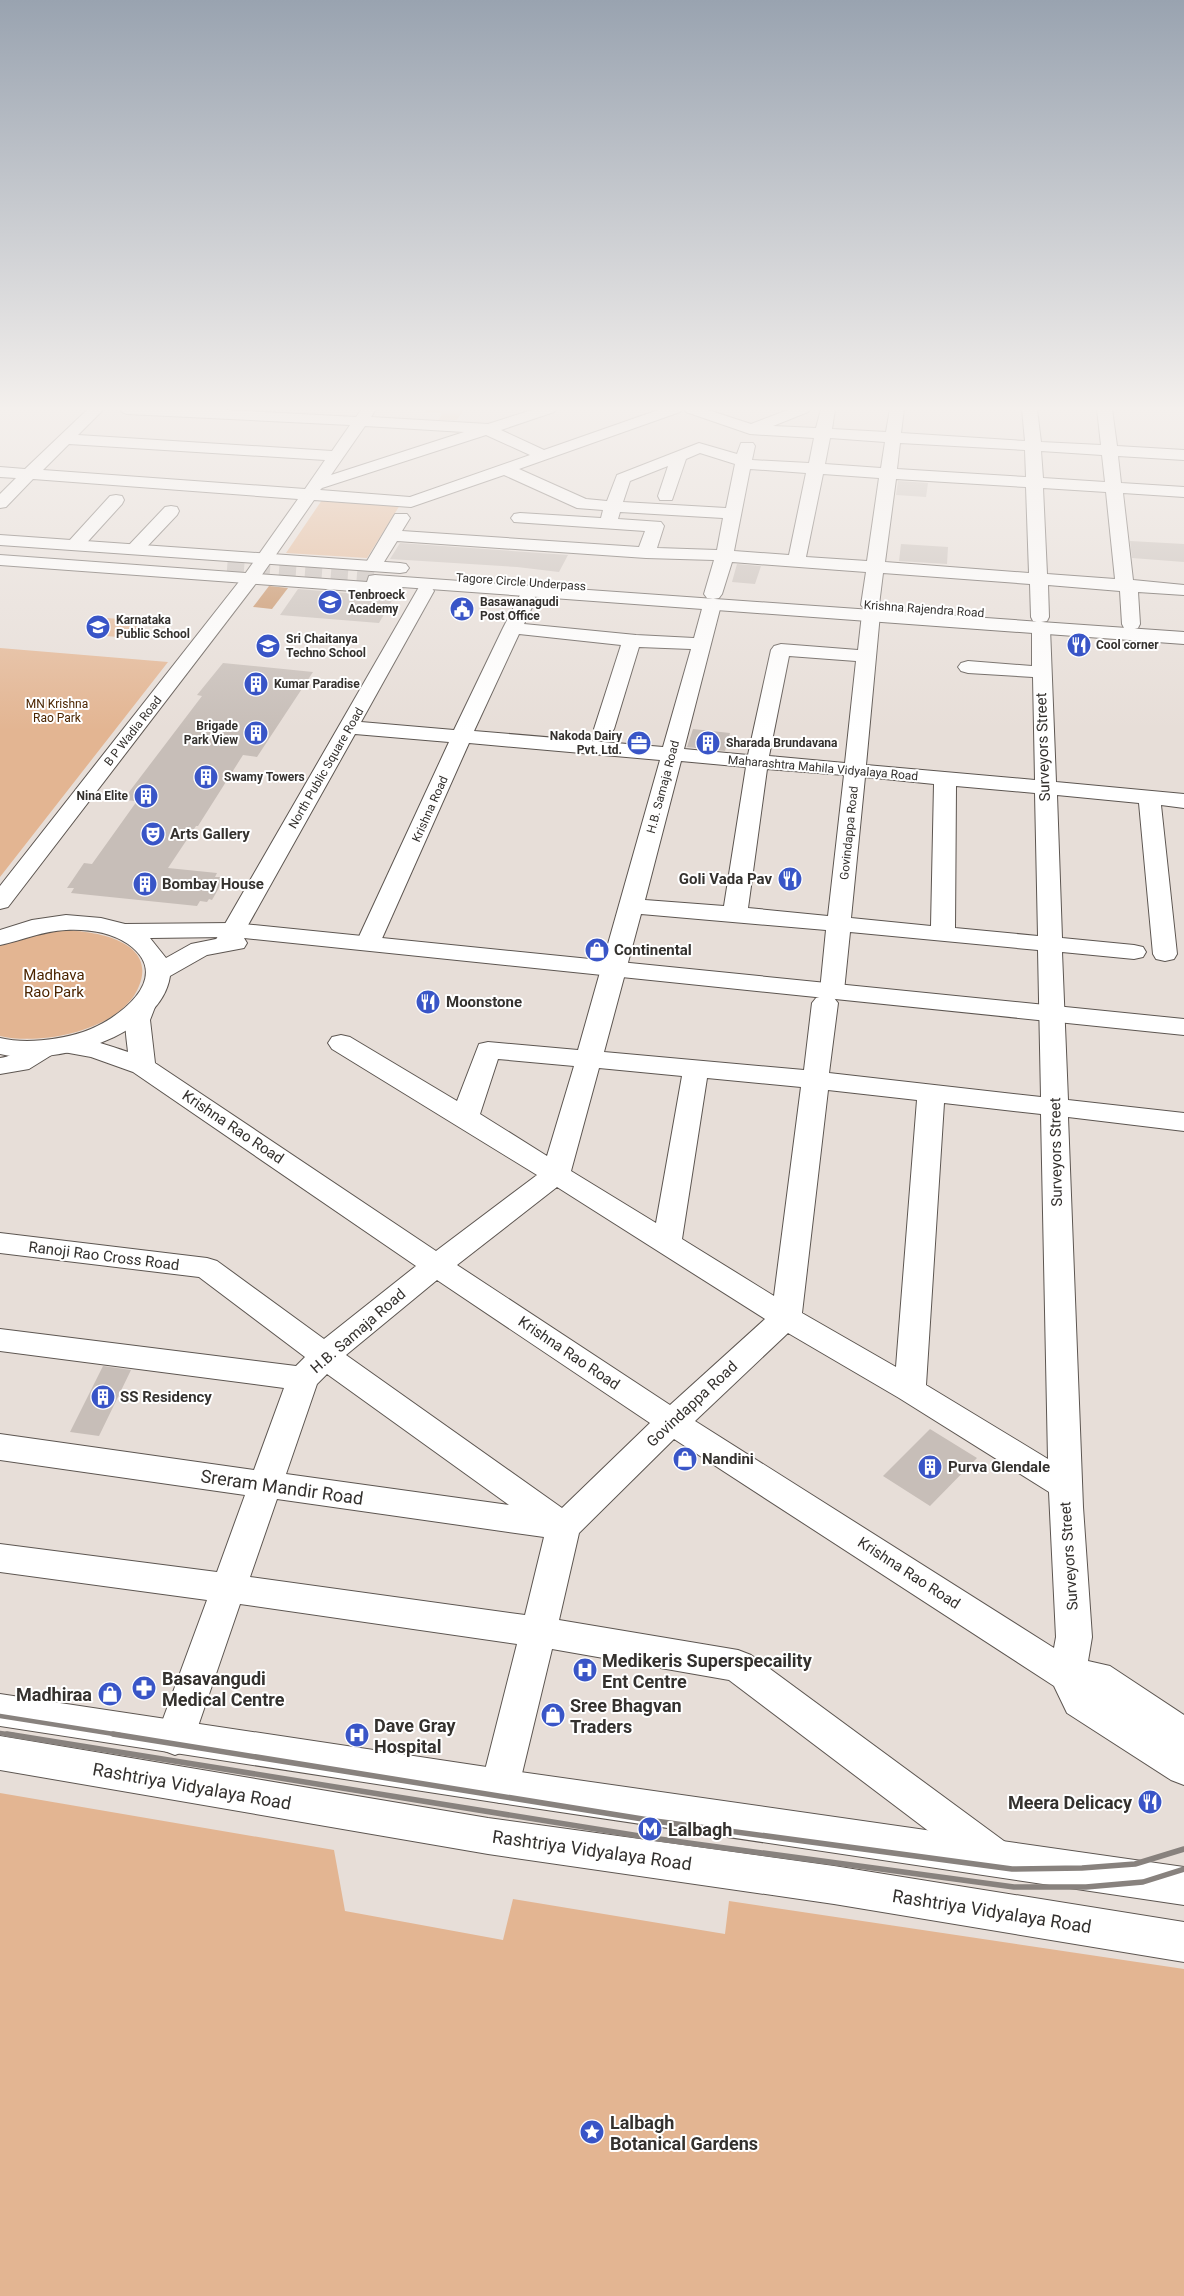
<svg xmlns="http://www.w3.org/2000/svg" width="1184" height="2296" font-family="Roboto,sans-serif">
<rect width="100%" height="100%" fill="#e7ded8"/>
<path fill="#e3b592" d="M 427,409 L 464,409 L 457,420 L 439,420 L 442,413 L 425,412 Z
M 322,500 L 400,505 L 367,558 L 286,553 Z
M 107,618 L 144,621 L 131,638 L 93,635 Z
M 0,648 L 168,662 L 0,877 Z
M 53,930 C 84,929 159,937 139,986 C 122,1030 41,1046 0,1036 L 0,944 Z
M 0,1793 L 334,1850 L 345,1911 L 503,1940 L 513,1899 L 725,1934 L 729,1901 L 1184,1969 L 1184,2296 L 0,2296 Z"/>
<path fill="#c48a5b" d="M 269,586 L 288,588 L 272,609 L 253,607 Z"/>
<path fill="#c7beb8" d="M 898,481 L 928,483 L 926,497 L 896,495 Z
M 1130,541 L 1184,544 L 1184,562 L 1132,558 Z
M 400,543 L 568,555 L 559,572 L 517,567 L 390,559 Z
M 901,544 L 948,547 L 947,564 L 899,561 Z
M 737,564 L 761,566 L 755,584 L 732,582 Z
M 298,589 L 394,597 L 379,623 L 280,615 Z
M 223,663 L 313,672 L 257,757 L 243,755 L 198,826 L 196,826 L 168,868 L 217,873 L 215,877 L 222,877 L 220,881 L 223,881 L 212,900 L 209,899 L 207,902 L 200,901 L 197,906 L 71,893 L 74,888 L 67,888 L 84,863 L 92,864 L 137,801 L 123,800 L 202,696 L 197,695 Z
M 693,729 L 730,733 L 725,751 L 687,747 Z
M 103,1366 L 131,1370 L 99,1436 L 70,1432 Z
M 930,1429 L 977,1458 L 930,1506 L 883,1476 Z"/>
<g fill="none" stroke-linecap="round" stroke-linejoin="round">
<path stroke="#c3bbb6" stroke-width="17" stroke-dasharray="17 9" stroke-linecap="butt" d="M 227,569 L 375,580"/>
<defs>
<path id="minor" d="M 88,409 L 104,409 L 78,435 L 332,451 L 350,425 L 127,414 L 122,412 L 119,409 L 208,409 L 356,417 L 362,409 L 376,409 L 371,417 L 488,424 L 535,409 L 556,409 L 554,412 L 501,430 L 544,450 L 661,409 L 682,409 L 680,412 L 519,469 L 586,499 L 607,501 L 617,475 L 699,443 L 737,454 L 741,443 L 753,443 L 755,446 L 752,460 L 809,463 L 814,438 L 750,434 L 686,412 L 684,409 L 705,409 L 751,424 L 790,409 L 810,409 L 808,412 L 773,426 L 816,428 L 821,409 L 835,409 L 832,429 L 886,432 L 890,409 L 904,409 L 901,433 L 1025,441 L 1022,409 L 1037,409 L 1041,442 L 1101,445 L 1097,409 L 1112,409 L 1117,446 L 1184,450 L 1184,460 L 1118,456 L 1121,483 L 1184,487 L 1184,497 L 1123,493 L 1133,580 L 1184,585 L 1184,595 L 1138,592 L 1140,624 L 1138,628 L 1131,630 L 1124,628 L 1122,624 L 1120,591 L 1048,585 L 1049,617 L 1047,621 L 1041,622 L 1048,624 L 1050,628 L 1056,782 L 1184,794 L 1184,808 L 1161,805 L 1177,954 L 1174,959 L 1165,961 L 1156,959 L 1153,954 L 1139,803 L 1057,795 L 1062,938 L 1134,945 L 1143,947 L 1146,952 L 1143,957 L 1134,959 L 1062,952 L 1068,1100 L 1184,1113 L 1184,1131 L 1068,1117 L 1083,1507 L 1092,1637 L 1088,1661 L 1110,1666 L 1184,1715 L 1184,1785 L 1171,1780 L 1067,1713 L 1054,1686 L 674,1439 L 579,1533 L 559,1620 L 738,1650 L 751,1655 L 1008,1844 L 1014,1857 L 1008,1870 L 994,1875 L 980,1870 L 729,1680 L 552,1649 L 519,1786 L 513,1798 L 500,1803 L 487,1798 L 481,1786 L 517,1644 L 240,1604 L 194,1738 L 188,1750 L 175,1755 L 162,1750 L 156,1738 L 207,1600 L 0,1572 L 0,1544 L 217,1572 L 245,1495 L 0,1460 L 0,1434 L 254,1470 L 284,1388 L 0,1351 L 0,1329 L 296,1366 L 305,1357 L 199,1277 L 0,1253 L 0,1233 L 207,1258 L 217,1261 L 324,1339 L 416,1266 L 133,1072 L 91,1057 L 58,1051 L 29,1069 L 0,1074 L 0,1058 C 20,1055 36,1037 56,1042 L 58,1039 C 80,1034 106,1045 128,1052 C 126,1033 122,1018 133,1002 L 142,999 L 151,1002 L 155,1007 L 150,1020 L 155,1063 L 436,1251 L 537,1175 L 332,1049 L 328,1043 L 332,1037 L 341,1035 L 350,1037 L 457,1101 L 479,1044 L 488,1042 L 578,1050 L 660,760 L 469,743 L 380,943 L 377,948 L 368,950 L 359,948 L 356,943 L 449,742 L 355,734 L 238,943 L 235,948 L 226,950 L 217,948 L 214,943 L 419,587 L 431,587 L 434,591 L 361,722 L 454,730 L 503,628 L 520,595 L 527,593 L 534,595 L 536,599 L 524,624 L 636,635 L 694,638 L 703,605 L 705,601 L 712,599 L 719,601 L 721,605 L 684,749 L 748,755 L 771,650 L 774,646 L 781,644 L 858,650 L 862,614 L 866,610 L 861,605 L 866,572 L 732,562 L 722,594 L 719,598 L 713,599 L 707,598 L 704,594 L 714,560 L 646,558 L 397,541 L 379,570 L 367,570 L 364,566 L 395,514 L 407,514 L 410,518 L 402,531 L 639,547 L 645,531 L 514,522 L 511,518 L 514,514 L 520,513 L 601,518 L 603,510 L 577,508 L 504,475 L 411,507 L 314,500 L 257,582 L 8,907 L 0,909 L 0,886 L 245,574 L 298,499 L 33,479 L 6,507 L 0,508 L 0,494 L 16,478 L 0,477 L 0,467 L 25,469 ZM 365,426 L 464,432 L 331,475 ZM 486,435 L 530,455 L 410,497 L 320,490 L 322,488 ZM 830,438 L 885,442 L 881,468 L 825,464 ZM 900,443 L 1025,450 L 1026,477 L 897,469 ZM 69,444 L 325,460 L 305,489 L 43,470 ZM 1041,451 L 1102,455 L 1105,482 L 1043,478 ZM 700,453 L 735,464 L 726,508 L 623,502 L 630,481 L 668,466 L 658,496 L 660,500 L 672,500 L 686,459 ZM 750,469 L 806,473 L 789,555 L 734,551 ZM 823,474 L 879,478 L 867,561 L 806,557 ZM 896,479 L 1026,487 L 1029,573 L 885,562 ZM 1043,488 L 1106,492 L 1115,579 L 1047,574 ZM 620,512 L 723,518 L 717,550 L 657,548 L 664,526 L 661,522 L 618,519 ZM 883,573 L 1030,584 L 1031,617 L 1033,621 L 1040,623 L 1034,624 L 1032,628 L 1032,666 L 968,661 L 961,663 L 958,667 L 961,671 L 968,673 L 1033,677 L 1035,780 L 866,765 L 880,614 L 875,609 L 879,605 ZM 519,634 L 621,645 L 594,729 L 597,733 L 604,735 L 611,733 L 614,729 L 639,647 L 691,649 L 663,747 L 474,731 ZM 789,656 L 856,661 L 845,763 L 769,756 ZM 681,761 L 746,767 L 724,906 L 645,900 ZM 767,769 L 844,775 L 828,916 L 748,908 ZM 865,777 L 934,784 L 931,926 L 851,918 ZM 956,786 L 1035,793 L 1038,936 L 955,928 ZM 641,914 L 826,930 L 820,991 L 823,996 L 816,998 L 812,1003 L 804,1070 L 604,1052 ZM 850,932 L 1038,950 L 1041,1097 L 829,1073 L 838,1003 L 834,998 L 841,996 L 844,991 ZM 498,1059 L 574,1066 L 547,1156 L 480,1114 ZM 599,1068 L 682,1076 L 656,1223 L 571,1171 ZM 707,1078 L 801,1087 L 774,1296 L 682,1239 ZM 828,1090 L 917,1100 L 896,1367 L 802,1313 ZM 944,1103 L 1041,1114 L 1048,1459 L 926,1385 ZM 557,1187 L 765,1319 L 670,1405 L 457,1265 ZM 437,1280 L 650,1423 L 562,1508 L 346,1355 ZM 788,1333 L 899,1398 L 1049,1492 L 1056,1637 L 1054,1648 L 695,1421 ZM 327,1374 L 509,1505 L 286,1474 L 317,1384 ZM 277,1499 L 544,1537 L 525,1615 L 250,1577 Z
M 116,495 L 122,496 L 124,500 L 122,504 L 81,549 L 69,549 L 66,545 L 69,541 L 110,496 Z
M 171,506 L 177,507 L 179,511 L 177,515 L 141,553 L 129,553 L 126,549 L 129,545 L 165,507 Z"/>
<path id="major" d="M 0,535 L 400,563 L 406,564 L 409,568 L 406,572 L 400,573 L 0,545 Z
M 0,555 L 367,582 L 369,576 L 375,575 L 1184,632 L 1184,644 L 402,587 L 400,593 L 394,594 L 0,565 Z
M 66,915 L 101,918 L 125,924 L 233,923 L 1184,1019 L 1184,1035 L 244,938 L 247,943 L 244,948 L 207,955 L 170,976 C 161,1037 51,1067 0,1054 L 0,1038 C 25,1044 58,1040 83,1032 C 116,1021 176,978 128,944 C 110,932 88,929 66,930 C 43,931 23,940 0,945 L 0,930 L 32,920 ZM 226,937 L 191,944 L 166,958 L 150,938 Z
M 0,1694 L 500,1769 L 1184,1867 L 1184,1905 L 500,1803 L 0,1726 Z
M 0,1736 L 488,1818 L 834,1866 L 1184,1922 L 1184,1962 L 834,1904 L 488,1854 L 0,1770 Z"/>
</defs>
<use href="#minor" stroke="#5d5651" stroke-width="2"/>
<use href="#major" stroke="#5d5651" stroke-width="2"/>
<use href="#minor" fill="#fff" fill-rule="evenodd"/>
<use href="#major" fill="#fff" fill-rule="evenodd"/>
<path stroke="#88827e" stroke-width="4.5" d="M 0,1716 L 120,1735
M 0,1733 L 14,1735"/>
<path stroke="#88827e" stroke-width="5.5" d="M 7,1734 L 652,1838 L 1014,1887 L 1086,1887 L 1143,1882 L 1184,1869
M 113,1734 L 655,1821 L 1012,1869 L 1082,1868 L 1135,1864 L 1184,1849"/>
</g>
<linearGradient id="sky" x2="0" y2="1"><stop stop-color="#99a3b0"/><stop offset="0.56" stop-color="#f4f0ed"/><stop offset="1" stop-color="#f4f0ed" stop-opacity="0"/></linearGradient>
<rect width="1184" height="730" fill="url(#sky)"/>
<defs>
<symbol id="school-disc" viewBox="-11 -11 22 22"><circle r="9.5" fill="#3955c7" stroke="#fff"/><path d="M0-5L7-2L0 1L-7-2ZM-4 1L0 2.5L4 1V4Q0 6-4 4Z" fill="#fff"/></symbol>
<symbol id="civic-disc" viewBox="-11 -11 22 22"><circle r="9.5" fill="#3955c7" stroke="#fff"/><path d="M-.6-6.5H3V-4.5H.6V-3L4-1V1h2V6H-6V1h2V-1L-.6-3ZM-1.2 2.5V6h2.4V2.5Z" fill="#fff"/></symbol>
<symbol id="restaurant-disc" viewBox="-11 -11 22 22"><circle r="9.5" fill="#3955c7" stroke="#fff"/><path d="M-5-6h1v4h1v-4h1v4h1v-4h1v5L-1.5 .5V6h-2V.5L-5-1ZM5-6V6H3V1.5H1.5Q1.5-4 5-6Z" fill="#fff"/></symbol>
<symbol id="building-disc" viewBox="-11 -11 22 22"><circle r="9.5" fill="#3955c7" stroke="#fff"/><path d="M-4-6H4V6H1V3H-1V6H-4ZM-2.5-4.3h1.7v1.8h-1.7ZM.8-4.3h1.7v1.8H.8ZM-2.5-1h1.7V.8h-1.7ZM.8-1h1.7V.8H.8Z" fill="#fff"/></symbol>
<symbol id="office-disc" viewBox="-11 -11 22 22"><circle r="9.5" fill="#3955c7" stroke="#fff"/><path d="M-6-3h4V-5.5h4V-3h4V5H-6ZM-1-4.5V-3h2v-1.5ZM-6 0V1H6V0Z" fill="#fff"/></symbol>
<symbol id="theatre-disc" viewBox="-11 -11 22 22"><circle r="9.5" fill="#3955c7" stroke="#fff"/><path d="M-5-5.5Q0-4 5-5.5V0Q5 5 0 6Q-5 5-5 0ZM-3.3-2.5H-1v1.5H-3.3ZM1-2.5H3.3v1.5H1ZM-2.8 1Q0 5.5 2.8 1Z" fill="#fff"/></symbol>
<symbol id="shop-disc" viewBox="-11 -11 22 22"><circle r="9.5" fill="#3955c7" stroke="#fff"/><path d="M-5-2.5h2.3a2.7 3.5 0 0 1 5.4 0H5L5.5 6h-11ZM-1.5-2.5h3a1.5 2.3 0 0 0-3 0Z" fill="#fff"/></symbol>
<symbol id="hospital-disc" viewBox="-11 -11 22 22"><circle r="9.5" fill="#3955c7" stroke="#fff"/><path d="M-5-5h3v3.5h4V-5h3V5h-3V1.5h-4V5h-3Z" fill="#fff"/></symbol>
<symbol id="pharmacy-disc" viewBox="-11 -11 22 22"><circle r="9.5" fill="#3955c7" stroke="#fff"/><path d="M-2-6h4v4h4v4h-4v4h-4v-4h-4v-4h4Z" fill="#fff"/></symbol>
<symbol id="metro-disc" viewBox="-11 -11 22 22"><circle r="9.5" fill="#3955c7" stroke="#fff"/><path d="M-5.5 5V-5H-3L0 0L3-5H5.5V5H3V-.5L0 4L-3-.5V5Z" fill="#fff"/></symbol>
<symbol id="sight-disc" viewBox="-11 -11 22 22"><circle r="9.5" fill="#3955c7" stroke="#fff"/><path d="M0-6L1.8-2.2L6-1.7L2.9 1.2L3.7 5.4L0 3.3L-3.7 5.4L-2.9 1.2L-6-1.7L-1.8-2.2Z" fill="#fff"/></symbol>
</defs>
<g fill-rule="evenodd">
<use href="#school-disc" x="316" y="588" width="28" height="28"/>
<use href="#civic-disc" x="448" y="595" width="28" height="28"/>
<use href="#school-disc" x="84" y="613" width="28" height="28"/>
<use href="#restaurant-disc" x="1065" y="631" width="28" height="28"/>
<use href="#school-disc" x="254" y="632" width="28" height="28"/>
<use href="#building-disc" x="242" y="670" width="28" height="28"/>
<use href="#building-disc" x="242" y="719" width="28" height="28"/>
<use href="#office-disc" x="625" y="729" width="28" height="28"/>
<use href="#building-disc" x="694" y="729" width="28" height="28"/>
<use href="#building-disc" x="192" y="763" width="28" height="28"/>
<use href="#building-disc" x="132" y="782" width="28" height="28"/>
<use href="#theatre-disc" x="139" y="820" width="28" height="28"/>
<use href="#restaurant-disc" x="776" y="865" width="28" height="28"/>
<use href="#building-disc" x="131" y="870" width="28" height="28"/>
<use href="#shop-disc" x="583" y="936" width="28" height="28"/>
<use href="#restaurant-disc" x="414" y="988" width="28" height="28"/>
<use href="#building-disc" x="89" y="1383" width="28" height="28"/>
<use href="#shop-disc" x="671" y="1445" width="28" height="28"/>
<use href="#building-disc" x="916" y="1453" width="28" height="28"/>
<use href="#hospital-disc" x="571" y="1656" width="28" height="28"/>
<use href="#pharmacy-disc" x="130" y="1674" width="28" height="28"/>
<use href="#shop-disc" x="96" y="1680" width="28" height="28"/>
<use href="#shop-disc" x="539" y="1701" width="28" height="28"/>
<use href="#hospital-disc" x="343" y="1721" width="28" height="28"/>
<use href="#restaurant-disc" x="1136" y="1788" width="28" height="28"/>
<use href="#metro-disc" x="636" y="1815" width="28" height="28"/>
<use href="#sight-disc" x="578" y="2118" width="28" height="28"/>
</g>
<g text-anchor="middle" dominant-baseline="central" stroke-width="4" stroke-linejoin="round" paint-order="stroke">
<g font-size="12" fill="#34312e" stroke="#fff">
<text transform="translate(521 582) rotate(4)">Tagore Circle Underpass</text>
<text transform="translate(924 609) rotate(4)">Krishna Rajendra Road</text>
<text transform="translate(133 731) rotate(-52)">B P Wadia Road</text>
<text transform="translate(326 768) rotate(-60)">North Public Square Road</text>
<text transform="translate(823 768) rotate(5)">Maharashtra Mahila Vidyalaya Road</text>
<text transform="translate(663 787) rotate(-75)">H.B. Samaja Road</text>
<text transform="translate(430 809) rotate(-66)">Krishna Road</text>
<text transform="translate(849 833) rotate(-84)">Govindappa Road</text>
</g>
<g font-size="12" font-weight="bold" fill="#34312e" stroke="#fff" text-anchor="start">
<text x="348" y="595">Tenbroeck<tspan x="348" dy="14">Academy</tspan></text>
<text x="480" y="602">Basawanagudi<tspan x="480" dy="14">Post Office</tspan></text>
<text x="116" y="620">Karnataka<tspan x="116" dy="14">Public School</tspan></text>
<text x="286" y="639">Sri Chaitanya<tspan x="286" dy="14">Techno School</tspan></text>
<text x="1096" y="645">Cool corner</text>
<text x="274" y="684">Kumar Paradise</text>
<text x="238" y="726" text-anchor="end">Brigade<tspan x="238" dy="14">Park View</tspan></text>
<text x="622" y="736" text-anchor="end">Nakoda Dairy<tspan x="622" dy="14">Pvt. Ltd.</tspan></text>
<text x="726" y="743">Sharada Brundavana</text>
<text x="224" y="777">Swamy Towers</text>
<text x="128" y="796" text-anchor="end">Nina Elite</text>
</g>
<g font-size="12" fill="#4b2500" stroke="#fff">
<text x="57" y="704">MN Krishna<tspan x="57" dy="14">Rao Park</tspan></text>
</g>
<g font-size="15" fill="#34312e" stroke="#fff">
<text transform="translate(1043 747) rotate(-92)">Surveyors Street</text>
<text transform="translate(233 1127) rotate(34)">Krishna Rao Road</text>
<text transform="translate(1056 1152) rotate(-91)">Surveyors Street</text>
<text transform="translate(104 1256) rotate(7)">Ranoji Rao Cross Road</text>
<text transform="translate(358 1331) rotate(-41)">H.B. Samaja Road</text>
<text transform="translate(569 1353) rotate(34)">Krishna Rao Road</text>
<text transform="translate(692 1404) rotate(-43)">Govindappa Road</text>
<text transform="translate(1069 1556) rotate(-94)">Surveyors Street</text>
<text transform="translate(909 1573) rotate(33)">Krishna Rao Road</text>
</g>
<g font-size="15" font-weight="bold" fill="#34312e" stroke="#fff" text-anchor="start">
<text x="170" y="834">Arts Gallery</text>
<text x="772" y="879" text-anchor="end">Goli Vada Pav</text>
<text x="162" y="884">Bombay House</text>
<text x="614" y="950">Continental</text>
<text x="446" y="1002">Moonstone</text>
<text x="120" y="1397">SS Residency</text>
<text x="702" y="1459">Nandini</text>
<text x="948" y="1467">Purva Glendale</text>
</g>
<g font-size="15" fill="#4b2500" stroke="#fff">
<text x="54" y="975">Madhava<tspan x="54" dy="17">Rao Park</tspan></text>
</g>
<g font-size="18" fill="#34312e" stroke="#fff">
<text transform="translate(282 1487) rotate(8)">Sreram Mandir Road</text>
<text transform="translate(192 1786) rotate(10)">Rashtriya Vidyalaya Road</text>
<text transform="translate(592 1850) rotate(8)">Rashtriya Vidyalaya Road</text>
<text transform="translate(992 1911) rotate(9)">Rashtriya Vidyalaya Road</text>
</g>
<g font-size="18" font-weight="bold" fill="#34312e" stroke="#fff" text-anchor="start">
<text x="602" y="1660">Medikeris Superspecaility<tspan x="602" dy="21">Ent Centre</tspan></text>
<text x="162" y="1678">Basavangudi<tspan x="162" dy="21">Medical Centre</tspan></text>
<text x="92" y="1694" text-anchor="end">Madhiraa</text>
<text x="570" y="1705">Sree Bhagvan<tspan x="570" dy="21">Traders</tspan></text>
<text x="374" y="1725">Dave Gray<tspan x="374" dy="21">Hospital</tspan></text>
<text x="1132" y="1802" text-anchor="end">Meera Delicacy</text>
<text x="668" y="1829">Lalbagh</text>
<text x="610" y="2122">Lalbagh<tspan x="610" dy="21">Botanical Gardens</tspan></text>
</g>
</g>
</svg>
